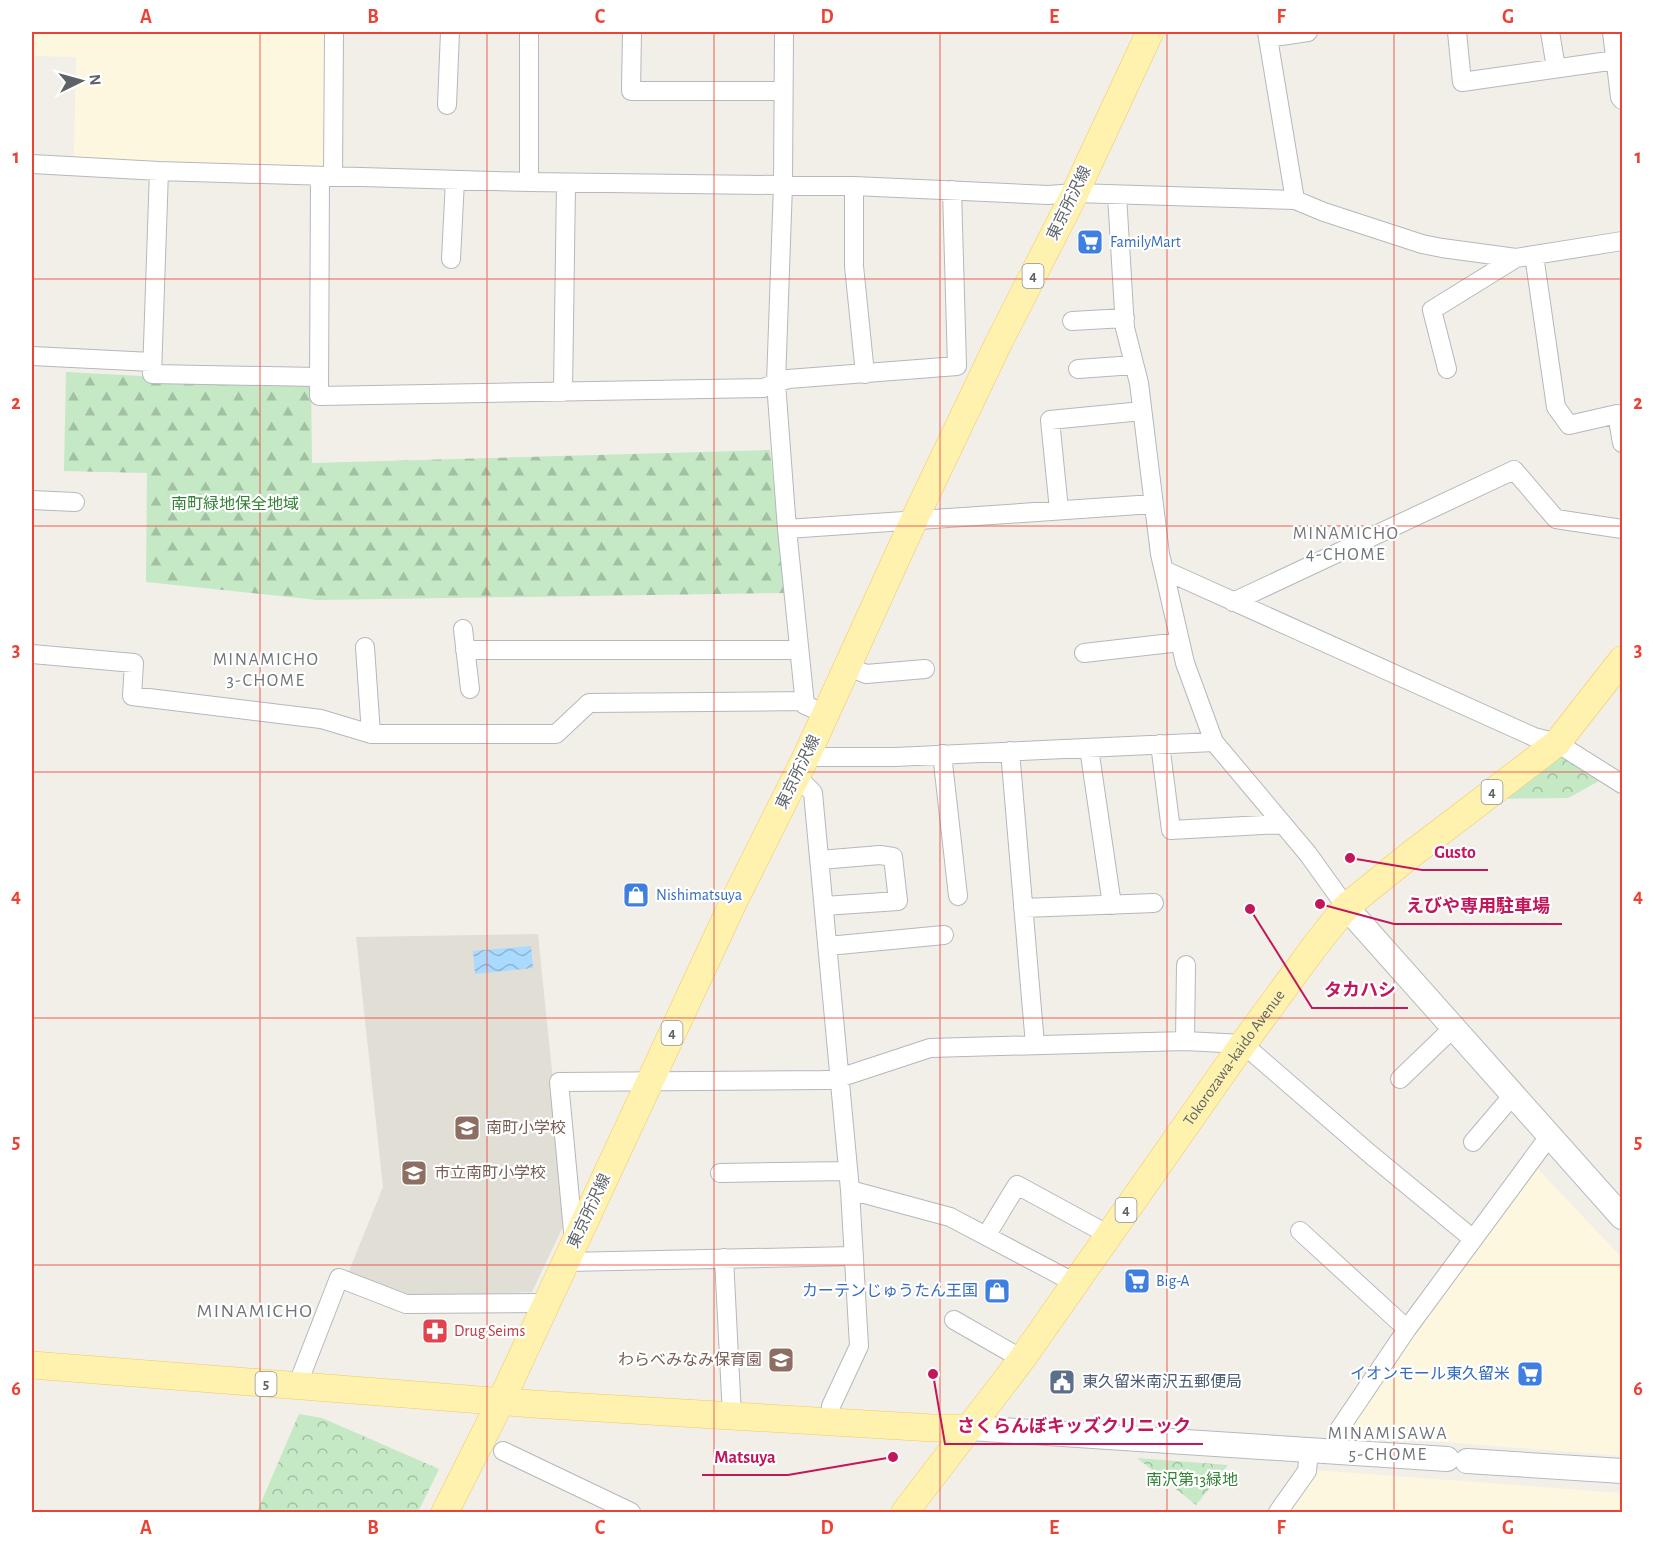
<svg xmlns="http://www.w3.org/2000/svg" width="1654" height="1544" font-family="'Alegreya Sans','Noto Sans JP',sans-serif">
<defs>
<pattern id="forest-firs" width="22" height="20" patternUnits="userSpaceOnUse" patternTransform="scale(1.5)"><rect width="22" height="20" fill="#c5e8c5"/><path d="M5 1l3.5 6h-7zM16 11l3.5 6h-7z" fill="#a3c0a4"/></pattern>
<pattern id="park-crowns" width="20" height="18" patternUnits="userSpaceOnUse" patternTransform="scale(1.5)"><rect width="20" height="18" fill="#c5e8c5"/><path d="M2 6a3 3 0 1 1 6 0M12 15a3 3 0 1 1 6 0" fill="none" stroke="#a3c0a4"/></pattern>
<pattern id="water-waves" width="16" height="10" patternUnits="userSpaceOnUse" patternTransform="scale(1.5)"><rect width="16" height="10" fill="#aadaff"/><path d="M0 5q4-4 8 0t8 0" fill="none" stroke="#8eb4d2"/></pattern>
</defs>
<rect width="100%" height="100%" fill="#f1efe8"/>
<path fill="#fef7e0" d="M 32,32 L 330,32 L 325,166 L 74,159 L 76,57 L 32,56 Z
M 1535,1166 L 1622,1258 L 1622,1456 L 1342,1434 Z
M 1314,1470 L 1622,1493 L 1622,1512 L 1284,1512 Z"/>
<path fill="#e1ded6" d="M 538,934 L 567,1218 L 532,1292 L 398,1298 L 347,1276 L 383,1187 L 356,937 Z"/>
<path fill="url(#forest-firs)" d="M 66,372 L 311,385 L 312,463 L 770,450 L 786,593 L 317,600 L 146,582 L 147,473 L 64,471 Z"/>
<path fill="url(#park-crowns)" d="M 1557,743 L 1608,776 L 1568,798 L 1482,799 Z
M 299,1414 L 322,1418 L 439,1469 L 418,1512 L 257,1512 Z
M 1137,1458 L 1228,1465 L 1196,1505 Z"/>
<path fill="url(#water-waves)" d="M 531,946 L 533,968 L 475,974 L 473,951 Z"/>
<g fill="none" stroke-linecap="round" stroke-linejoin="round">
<defs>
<path id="street" d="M 529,32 L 529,182
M 632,32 L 631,91 L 783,91
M 784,32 L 783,185 L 776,383 L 787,529 L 805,705 L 812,708
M 1267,32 L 1295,200
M 1457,32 L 1462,82 L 1616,60
M 1550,32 L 1556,68
M 1612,32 L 1620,97 L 1622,100
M 1268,38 L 1308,32
M 447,105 L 450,32
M 32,164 L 159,171 L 529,182 L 854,186 L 1048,195 L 1075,193 L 1295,200 L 1324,212 L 1422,244 L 1442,248 L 1516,258 L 1622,241
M 159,171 L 152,374 L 318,377
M 320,176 L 319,396 L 763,388 L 788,379 L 957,366 L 952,190
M 333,176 L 334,32
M 854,186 L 854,266 L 865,374
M 1117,195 L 1125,328 L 1139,383 L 1160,554 L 1185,663 L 1214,742 L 1308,854 L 1346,907
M 1534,255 L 1556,407 L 1569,425 L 1617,414 L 1622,443
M 451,259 L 455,180
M 1072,321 L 1125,318
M 32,356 L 152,362
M 1078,369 L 1134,365
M 1447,369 L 1432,310 L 1516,258
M 563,392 L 566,183
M 32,500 L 75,502
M 1059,510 L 1050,420 L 1142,411
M 787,529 L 1153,504
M 1164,570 L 1534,737 L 1557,743 L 1622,784
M 1233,602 L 1514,470 L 1556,519 L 1622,529
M 463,629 L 470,689
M 365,647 L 371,734
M 465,650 L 799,650
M 1084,653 L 1180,642
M 32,654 L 134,663 L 132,696 L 321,719 L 371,734 L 556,734 L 589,703 L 805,701
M 847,666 L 866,674 L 925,669
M 1160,744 L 1171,830 L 1283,824
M 1089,748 L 1112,905
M 1010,751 L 1035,1045
M 942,754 L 958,896
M 806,757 L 895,757 L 1214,742
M 796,775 L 813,793 L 850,1190 L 859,1346 L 831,1406 L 832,1422
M 820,860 L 880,855 L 893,857 L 898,901 L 824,906
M 1023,908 L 1154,903
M 828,946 L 944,935
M 1185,1041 L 1186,965
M 1400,1079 L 1453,1028
M 1473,1142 L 1513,1095
M 720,1173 L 848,1171
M 850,1190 L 950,1217 L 1075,1283
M 1300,1231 L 1407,1329
M 986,1236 L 1017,1185 L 1109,1235
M 574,1242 L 559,1082 L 824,1080 L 839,1078 L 930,1048 L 1185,1041 L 1243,1044 L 1370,1154 L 1473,1239
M 724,1258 L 732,1416
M 566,1262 L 854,1256
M 954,1320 L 1022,1359
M 297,1386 L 339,1278 L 406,1304 L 546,1303
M 503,1451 L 631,1512
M 1336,1452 L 1338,1431 L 1407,1329 L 1550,1135
M 1278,1512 L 1307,1471 L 1309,1451"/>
<path id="secondary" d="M 1346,907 L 1622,1217
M 970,1428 L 1447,1459
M 1467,1461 L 1622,1471"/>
<g id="primary">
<path d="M 32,1365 L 533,1404 L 933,1428 L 970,1428"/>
<path d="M 445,1512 L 501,1401 L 733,903 L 806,757 L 914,520 L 998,344 L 1075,193 L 1150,32"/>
<path id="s1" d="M 905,1512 L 1022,1359 L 1243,1044 L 1315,946 L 1346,907 L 1409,856 L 1557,743 L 1622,660"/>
</g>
</defs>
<use href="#street" stroke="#b5b8bc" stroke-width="20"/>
<use href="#secondary" stroke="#b6babf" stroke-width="26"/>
<use href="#primary" stroke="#f2c960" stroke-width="28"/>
<use href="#street" stroke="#fff" stroke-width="18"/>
<use href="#secondary" stroke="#fff" stroke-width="24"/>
<use href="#primary" stroke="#fff2af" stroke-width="27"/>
</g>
<path fill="none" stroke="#ea4335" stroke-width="1.5" stroke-opacity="0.55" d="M 260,32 L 260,1512M 487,32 L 487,1512M 714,32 L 714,1512M 940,32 L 940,1512M 1167,32 L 1167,1512M 1394,32 L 1394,1512M 32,279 L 1622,279M 32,526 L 1622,526M 32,772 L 1622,772M 32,1018 L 1622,1018M 32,1265 L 1622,1265"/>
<defs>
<symbol id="supermarket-square" viewBox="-11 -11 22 22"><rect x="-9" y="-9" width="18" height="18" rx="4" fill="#3f7fe0" stroke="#fff"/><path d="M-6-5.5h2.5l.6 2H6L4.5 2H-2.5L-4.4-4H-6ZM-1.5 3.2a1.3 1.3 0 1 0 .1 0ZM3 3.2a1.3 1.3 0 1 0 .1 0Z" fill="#fff"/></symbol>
<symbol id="shop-square" viewBox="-11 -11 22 22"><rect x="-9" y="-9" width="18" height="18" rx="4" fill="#3f7fe0" stroke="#fff"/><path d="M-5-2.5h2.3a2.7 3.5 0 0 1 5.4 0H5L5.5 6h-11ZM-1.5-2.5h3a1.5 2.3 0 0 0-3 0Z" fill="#fff"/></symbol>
<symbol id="school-square" viewBox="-11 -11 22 22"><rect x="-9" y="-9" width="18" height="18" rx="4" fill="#8d6e63" stroke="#fff"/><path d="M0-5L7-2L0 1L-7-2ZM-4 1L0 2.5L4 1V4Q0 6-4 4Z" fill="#fff"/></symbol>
<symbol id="pharmacy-square" viewBox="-11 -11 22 22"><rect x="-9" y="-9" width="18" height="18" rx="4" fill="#e0444e" stroke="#fff"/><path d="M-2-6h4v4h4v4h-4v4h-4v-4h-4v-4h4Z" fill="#fff"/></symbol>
<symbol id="civic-square" viewBox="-11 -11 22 22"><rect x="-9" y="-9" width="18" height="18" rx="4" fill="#5c6f8a" stroke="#fff"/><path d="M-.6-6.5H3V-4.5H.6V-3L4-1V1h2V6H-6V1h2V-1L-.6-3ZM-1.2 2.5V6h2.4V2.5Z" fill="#fff"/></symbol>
</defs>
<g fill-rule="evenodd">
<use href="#supermarket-square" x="1075" y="227" width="30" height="30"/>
<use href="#shop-square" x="621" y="880" width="30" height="30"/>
<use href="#school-square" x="452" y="1113" width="30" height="30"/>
<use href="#school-square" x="399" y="1158" width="30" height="30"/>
<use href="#supermarket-square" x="1122" y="1266" width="30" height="30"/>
<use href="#shop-square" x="982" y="1276" width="30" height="30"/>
<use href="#pharmacy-square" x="420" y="1316" width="30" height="30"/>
<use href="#school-square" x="766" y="1345" width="30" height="30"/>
<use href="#supermarket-square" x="1515" y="1359" width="30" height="30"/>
<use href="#civic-square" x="1047" y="1367" width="30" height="30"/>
</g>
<g text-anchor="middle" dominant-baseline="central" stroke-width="4.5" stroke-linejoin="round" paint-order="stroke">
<g fill="#fff" stroke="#8f9295" stroke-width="1.5">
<rect x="1022.5" y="264" width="21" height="24" rx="4.5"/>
<rect x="1481.5" y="780" width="21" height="24" rx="4.5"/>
<rect x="661.5" y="1021" width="21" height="24" rx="4.5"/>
<rect x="1115.5" y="1198" width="21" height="24" rx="4.5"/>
<rect x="255.5" y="1372" width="21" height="24" rx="4.5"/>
</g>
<g font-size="15" font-weight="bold" fill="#5f6368">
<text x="1033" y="276">4</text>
<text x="1492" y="792">4</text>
<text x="672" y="1033">4</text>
<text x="1126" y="1210">4</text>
<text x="266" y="1384">5</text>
</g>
<g font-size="16" fill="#5f6368" stroke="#fff">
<text transform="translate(1069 203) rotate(-64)">東京所沢線</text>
<text transform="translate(798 772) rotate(-64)">東京所沢線</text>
<text stroke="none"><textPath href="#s1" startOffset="561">Tokorozawa-kaido Avenue</textPath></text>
<text transform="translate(589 1211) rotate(-65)">東京所沢線</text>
</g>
<g font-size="16" fill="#366cbe" stroke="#fff" text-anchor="start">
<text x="1110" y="242">FamilyMart</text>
<text x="656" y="895">Nishimatsuya</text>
<text x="1156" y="1281">Big-A</text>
<text x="978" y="1291" text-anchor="end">カーテンじゅうたん王国</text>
<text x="1510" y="1374" text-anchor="end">イオンモール東久留米</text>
</g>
<g font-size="16" fill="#348238" stroke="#fff">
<text x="235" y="504">南町緑地保全地域</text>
<text x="1192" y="1480">南沢第13緑地</text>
</g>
<g font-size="16" fill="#785e54" stroke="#fff" text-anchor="start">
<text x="486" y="1128">南町小学校</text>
<text x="434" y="1173">市立南町小学校</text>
<text x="762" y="1360" text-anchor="end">わらべみなみ保育園</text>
</g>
<g font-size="16" fill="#be3a42" stroke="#fff" text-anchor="start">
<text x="454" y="1331">Drug Seims</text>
</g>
<g font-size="16" fill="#4e5e75" stroke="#fff" text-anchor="start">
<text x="1082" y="1382">東久留米南沢五郵便局</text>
</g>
<g font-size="18" letter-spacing="1.5" fill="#70757a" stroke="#fff">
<text x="1346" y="534">MINAMICHO<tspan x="1346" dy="21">4-CHOME</tspan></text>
<text x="266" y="660">MINAMICHO<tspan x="266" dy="21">3-CHOME</tspan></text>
<text x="1388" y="1434">MINAMISAWA<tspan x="1388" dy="21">5-CHOME</tspan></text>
</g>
<g font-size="20" letter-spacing="1.5" fill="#70757a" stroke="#fff">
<text x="255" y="1311">MINAMICHO</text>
</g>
</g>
<path fill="none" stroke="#c2185b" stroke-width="2" d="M1350 858L1422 870H1488M1320 904L1394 924H1562M1250 909L1312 1008H1408M933 1374L945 1444H1203M893 1457L788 1475H702"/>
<g fill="#c2185b" stroke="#fff" stroke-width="2">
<circle cx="1350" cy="858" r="6"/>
<circle cx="1320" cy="904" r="6"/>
<circle cx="1250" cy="909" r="6"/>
<circle cx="933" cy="1374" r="6"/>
<circle cx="893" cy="1457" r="6"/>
</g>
<g font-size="18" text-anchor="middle" font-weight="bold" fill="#c2185b" stroke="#fff" stroke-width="4.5" stroke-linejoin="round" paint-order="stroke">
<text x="1455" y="858">Gusto</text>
<text x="1478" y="912">えびや専用駐車場</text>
<text x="1360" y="996">タカハシ</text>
<text x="1074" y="1432">さくらんぼキッズクリニック</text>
<text x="745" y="1463">Matsuya</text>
</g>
<rect width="1654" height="1544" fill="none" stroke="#ffffff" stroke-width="66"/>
<g transform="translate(81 81) rotate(85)" stroke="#ffffff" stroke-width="4.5" paint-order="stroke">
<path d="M0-4.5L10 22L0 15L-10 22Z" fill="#5f6368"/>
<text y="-9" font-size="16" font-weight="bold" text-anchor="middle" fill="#5f6368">N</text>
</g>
<rect x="33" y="33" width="1588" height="1478" fill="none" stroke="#ea4335" stroke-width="2"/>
<g font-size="20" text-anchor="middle" font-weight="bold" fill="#ea4335">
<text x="146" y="23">A</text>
<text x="373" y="23">B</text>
<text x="600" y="23">C</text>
<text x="827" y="23">D</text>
<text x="1054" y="23">E</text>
<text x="1281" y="23">F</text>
<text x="1508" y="23">G</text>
<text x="16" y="163">1</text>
<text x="1638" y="163">1</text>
<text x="16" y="409">2</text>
<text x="1638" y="409">2</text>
<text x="16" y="656">3</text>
<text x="1638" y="656">3</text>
<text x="16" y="902">4</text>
<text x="1638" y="902">4</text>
<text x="16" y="1148">5</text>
<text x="1638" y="1148">5</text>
<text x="16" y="1395">6</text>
<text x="1638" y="1395">6</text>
<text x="146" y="1534">A</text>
<text x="373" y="1534">B</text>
<text x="600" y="1534">C</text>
<text x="827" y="1534">D</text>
<text x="1054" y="1534">E</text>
<text x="1281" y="1534">F</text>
<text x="1508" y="1534">G</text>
</g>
</svg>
